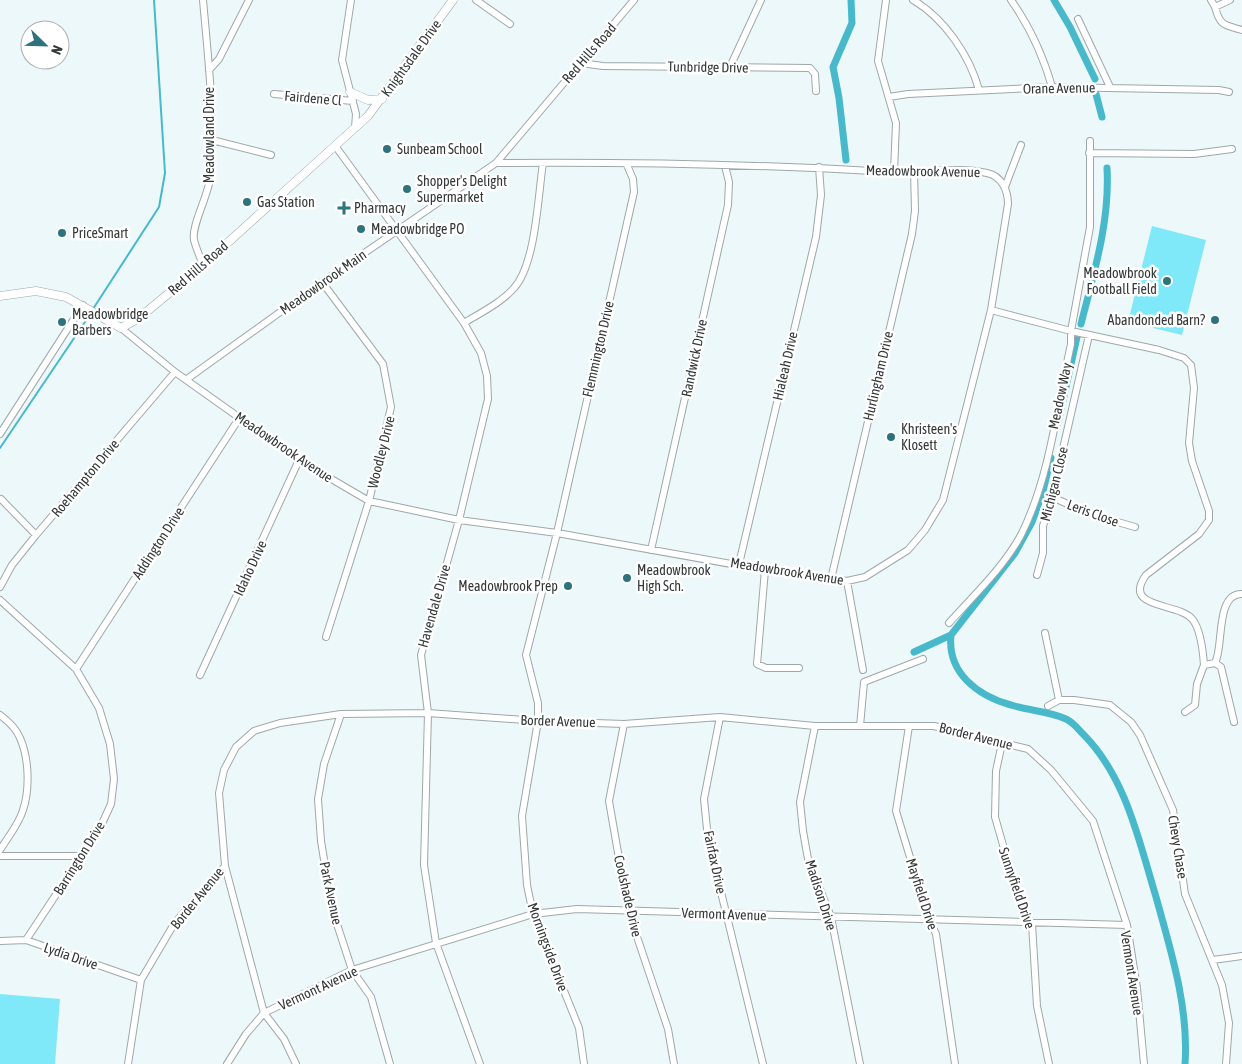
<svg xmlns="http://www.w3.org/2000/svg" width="1242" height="1064" font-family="'Asap Condensed',sans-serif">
<rect width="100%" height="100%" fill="#edf8fa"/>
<path fill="#80e9f9" d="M 1152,226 L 1206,240 L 1182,335 L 1128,322 Z
M 0,994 L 60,999 L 55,1064 L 0,1064 Z"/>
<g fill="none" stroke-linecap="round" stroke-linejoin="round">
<path stroke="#48b9ca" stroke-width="2" d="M 93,309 L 159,207 L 165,173 L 154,0
M 0,448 L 91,313"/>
<path stroke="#48b9ca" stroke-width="7" d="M 1054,0 L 1070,27 L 1095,79
M 1096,94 L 1102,117
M 846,160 L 839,98 L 833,67 L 852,23 L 851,0
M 1081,324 C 1094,272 1110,222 1107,168
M 1058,423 L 1077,337
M 951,635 C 947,673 978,696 1011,705 C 1029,711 1049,711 1066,719 C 1073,722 1078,729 1083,734 C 1126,777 1139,841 1156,897 C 1171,951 1189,1008 1185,1064
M 914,652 L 951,635 L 1015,553 L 1032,522 L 1043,491 L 1051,458"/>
<defs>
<path id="minor" d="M 203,0 C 208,57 215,116 211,173 C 210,193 191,225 194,240 C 196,248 200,257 203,265
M 351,0 L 342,60 L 356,114 L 355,128
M 476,0 L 510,24
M 886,0 L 878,61 L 896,123 L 894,172
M 913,0 C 944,18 970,56 979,90
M 1011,0 C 1030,27 1043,55 1052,87
M 1211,0 L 1215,7 L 1230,0
M 1215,7 C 1220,26 1224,25 1242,30
M 1078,19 L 1110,87
M 581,63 L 603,66 L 810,68 L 815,74 L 816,91
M 730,67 L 761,0
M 209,70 L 219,59 L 249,0
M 274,94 L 353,101
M 889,97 L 908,94 L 1052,87 L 1219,90 L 1229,92
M 212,140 L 271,155
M 336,147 L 464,323 L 481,353 L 487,376 L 488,399 L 459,520 L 421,655 L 428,713 L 424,865 L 436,943 L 480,1064
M 1089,153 L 1194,154 L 1232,149
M 1005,187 L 1021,145
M 322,282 L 383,364 L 391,407 L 369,501 L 326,637
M 991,310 L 1071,331 L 1159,350 L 1184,358 L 1191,365 L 1194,388 L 1189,443 L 1192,461 L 1209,511 L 1209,520 L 1199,534 L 1146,575 C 1121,610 1180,602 1193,620 C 1201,631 1203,651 1204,665 L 1215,663
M 464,323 C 480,313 501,303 514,288 C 536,264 538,195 543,163
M 121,328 L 175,372 L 299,460 L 369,501 L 459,520 L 557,533 L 765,570 L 847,581 L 865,577 L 908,550 L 925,530 L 943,500 L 991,310 L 1008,204 C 1008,191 1002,176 987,173 C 955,166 921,174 889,172 C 758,164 627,162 496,163
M 187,379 L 322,282 L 496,163 L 634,0
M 0,434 L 83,305
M 1052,497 L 1090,514 L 1135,527
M 1,499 L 36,535
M 651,550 L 728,205 L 729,182 L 725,166
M 739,564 L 816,237 L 821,195 L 819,167
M 765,570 L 757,664 L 766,668 L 799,668
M 1037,575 L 1043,553 L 1043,526 L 1052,497 L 1089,335
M 831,579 L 912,234 L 915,211 L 914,171
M 847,581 L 863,670
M 0,587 L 12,565 L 36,535 L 175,372
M 0,600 L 76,669 L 99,708 L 110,744 L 114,779 L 111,804 L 100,828 L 26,940
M 949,623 C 974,595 1003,568 1021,535 C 1050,477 1057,407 1071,344 L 1071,331 L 1090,227 L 1090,141
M 1045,633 L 1059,700
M 1215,663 C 1224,647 1215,593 1242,594
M 1215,663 L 1221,667 L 1234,722
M 76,669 L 240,417
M 200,675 L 299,460
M 1048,706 L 1059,700 L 1074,700 L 1110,705 L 1131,722 L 1140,735 L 1173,810 L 1185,894 L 1222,985 L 1229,1023 L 1226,1064
M 1185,712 L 1195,705 L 1197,684 L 1204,665
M 341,714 L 324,764 L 318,799 L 321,841 L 332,909 L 352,970 L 371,997 L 390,1064
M 0,715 C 8,721 16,728 20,738 C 29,758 30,789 23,810 C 19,824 8,837 0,850
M 720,717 L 704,799 L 708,839 L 763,1064
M 624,724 L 609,801 L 628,910 L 668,1029 L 674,1064
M 815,726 L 800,802 L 803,831 L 808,859 L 831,917 L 860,1064
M 860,726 L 864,682 L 923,659
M 909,726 L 896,811 L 929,920 L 936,934 L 955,1064
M 1002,743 L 996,771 L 995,817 L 1023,915 L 1032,924 L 1037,1006 L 1049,1064
M 0,856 L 82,856
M 225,866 L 264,1013 L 284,1039 L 296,1064
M 0,941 L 26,940 L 141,980
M 1213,960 L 1242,956
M 128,1064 L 141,980 L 174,924 L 225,866 L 219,793 L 224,770 L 236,747 L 254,731 L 280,723 L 341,714 L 428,713 L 538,721 L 624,724 L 720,717 L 815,726 L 934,726 L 1028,749 L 1051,770 L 1093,821 L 1127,925 L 1137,988 L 1144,1064
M 227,1064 L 246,1034 L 264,1013 L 352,970 L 533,914 L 577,909 L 1127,925
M 584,1064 L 579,1028 L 533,914 L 527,885 L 522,816 L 538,721 L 538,703 L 526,655 L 557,533 L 634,192 L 633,179 L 627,165"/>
<path id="major" d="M 350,92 L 368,100 L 382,99
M 0,296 L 36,291 L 66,297 L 121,328 L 139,318 L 203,265 L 368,116 L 453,0"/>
</defs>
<use href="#minor" stroke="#9ea8aa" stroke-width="8"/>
<use href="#major" stroke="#9ea8aa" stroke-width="9"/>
<use href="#minor" stroke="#fff" stroke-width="6"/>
<use href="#major" stroke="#fff" stroke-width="8"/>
</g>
<g fill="#2c737e" stroke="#fff" stroke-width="2">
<circle cx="387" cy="149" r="5"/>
<circle cx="407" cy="189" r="5"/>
<circle cx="247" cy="202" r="5"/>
<path d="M341.5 200.5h5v5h5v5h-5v5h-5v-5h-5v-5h5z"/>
<circle cx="361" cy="229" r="5"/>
<circle cx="62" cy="233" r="5"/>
<circle cx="1167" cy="281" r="5"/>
<circle cx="1215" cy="320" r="5"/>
<circle cx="62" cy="322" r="5"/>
<circle cx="891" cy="437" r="5"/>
<circle cx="627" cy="578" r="5"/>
<circle cx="568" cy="586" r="5"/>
</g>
<g text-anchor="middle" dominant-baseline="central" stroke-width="5" stroke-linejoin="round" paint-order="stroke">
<g font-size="14" fill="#333838" stroke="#fff">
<text transform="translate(589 53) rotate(-49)">Red Hills Road</text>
<text transform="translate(411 58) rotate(-54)">Knightsdale Drive</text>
<text transform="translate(708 67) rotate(1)">Tunbridge Drive</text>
<text transform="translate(1059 88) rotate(-1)">Orane Avenue</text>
<text transform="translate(313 98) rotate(5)">Fairdene Cl</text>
<text transform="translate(209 135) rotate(-90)">Meadowland Drive</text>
<text transform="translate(923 171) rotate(1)">Meadowbrook Avenue</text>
<text transform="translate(198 268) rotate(-41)">Red Hills Road</text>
<text transform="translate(323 282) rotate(-35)">Meadowbrook Main</text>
<text transform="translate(598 349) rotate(-77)">Flemmington Drive</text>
<text transform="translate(694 358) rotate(-78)">Randwick Drive</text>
<text transform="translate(785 366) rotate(-77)">Hialeah Drive</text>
<text transform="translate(878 376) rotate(-77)">Hurlingham Drive</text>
<text transform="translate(1060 396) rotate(-78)">Meadow Way</text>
<text transform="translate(284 447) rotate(34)">Meadowbrook Avenue</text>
<text transform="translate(381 452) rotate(-76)">Woodley Drive</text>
<text transform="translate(85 478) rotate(-50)">Roehampton Drive</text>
<text transform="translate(1054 484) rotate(-76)">Michigan Close</text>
<text transform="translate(1093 513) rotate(20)">Leris Close</text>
<text transform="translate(158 543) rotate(-57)">Addington Drive</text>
<text transform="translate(250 568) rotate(-65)">Idaho Drive</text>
<text transform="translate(787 571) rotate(9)">Meadowbrook Avenue</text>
<text transform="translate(434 606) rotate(-74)">Havendale Drive</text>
<text transform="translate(558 721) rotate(2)">Border Avenue</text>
<text transform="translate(976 736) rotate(14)">Border Avenue</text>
<text transform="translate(1178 847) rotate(81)">Chevy Chase</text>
<text transform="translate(79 858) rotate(-58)">Barrington Drive</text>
<text transform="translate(715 862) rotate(78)">Fairfax Drive</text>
<text transform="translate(1017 888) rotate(71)">Sunnyfield Drive</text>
<text transform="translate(331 893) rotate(78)">Park Avenue</text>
<text transform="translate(922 894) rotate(72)">Mayfield Drive</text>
<text transform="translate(821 895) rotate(72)">Madison Drive</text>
<text transform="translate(628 896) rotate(77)">Coolshade Drive</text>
<text transform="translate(197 898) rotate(-51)">Border Avenue</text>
<text transform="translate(724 914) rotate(2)">Vermont Avenue</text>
<text transform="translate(548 947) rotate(70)">Morningside Drive</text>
<text transform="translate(71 956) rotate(19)">Lydia Drive</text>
<text transform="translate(1132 973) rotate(81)">Vermont Avenue</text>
<text transform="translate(318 988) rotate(-25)">Vermont Avenue</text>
</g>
<g font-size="14" fill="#333838" stroke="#fff" text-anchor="start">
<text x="397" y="149">Sunbeam School</text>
<text x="417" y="181">Shopper's Delight<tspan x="417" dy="16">Supermarket</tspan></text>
<text x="257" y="202">Gas Station</text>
<text x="354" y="208">Pharmacy</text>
<text x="371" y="229">Meadowbridge PO</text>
<text x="72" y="233">PriceSmart</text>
<text x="1157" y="273" text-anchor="end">Meadowbrook<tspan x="1157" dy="16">Football Field</tspan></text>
<text x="72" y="314">Meadowbridge<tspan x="72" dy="16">Barbers</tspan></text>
<text x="1205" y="320" text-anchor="end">Abandonded Barn?</text>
<text x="901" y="429">Khristeen's<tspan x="901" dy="16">Klosett</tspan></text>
<text x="637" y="570">Meadowbrook<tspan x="637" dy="16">High Sch.</tspan></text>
<text x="558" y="586" text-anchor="end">Meadowbrook Prep</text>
</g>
</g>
<g transform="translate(45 45) rotate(113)"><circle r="24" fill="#ffffff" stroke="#adafaf"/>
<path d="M0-4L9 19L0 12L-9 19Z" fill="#2c737e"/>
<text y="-8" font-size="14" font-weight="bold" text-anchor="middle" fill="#333838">N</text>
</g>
</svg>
